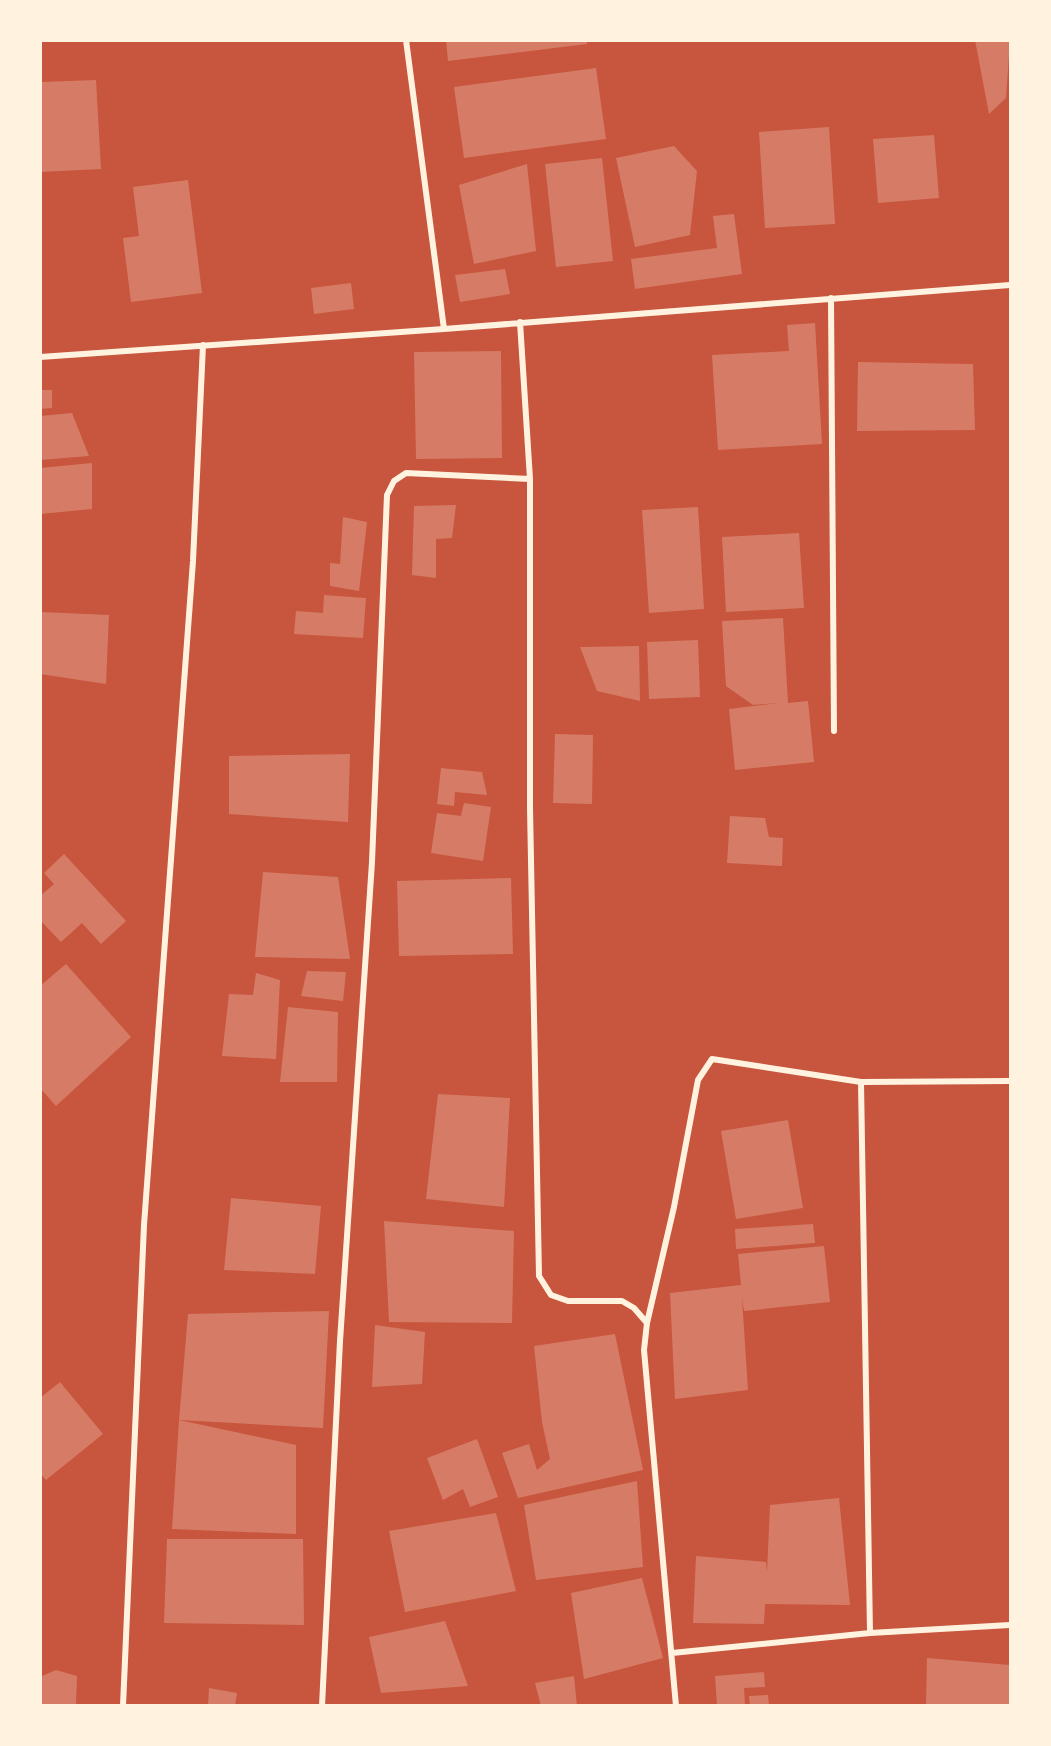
<svg xmlns="http://www.w3.org/2000/svg" width="1051" height="1746" font-family="'Titillium Web',sans-serif">
<rect width="100%" height="100%" fill="#c8553d"/>
<path fill="#d67c66" d="M 446,40 L 587,40 L 587,44 L 448,61 Z
M 975,40 L 1010,40 L 1006,98 L 989,114 Z
M 596,68 L 606,139 L 464,158 L 454,87 Z
M 96,80 L 101,169 L 40,172 L 40,82 Z
M 829,127 L 835,224 L 765,228 L 759,132 Z
M 934,135 L 939,198 L 878,203 L 873,139 Z
M 674,146 L 697,171 L 690,235 L 635,247 L 616,158 Z
M 602,158 L 613,261 L 556,267 L 545,164 Z
M 527,164 L 536,251 L 474,264 L 459,185 Z
M 188,180 L 202,293 L 131,302 L 123,238 L 139,236 L 133,187 Z
M 734,214 L 742,274 L 635,289 L 631,259 L 717,248 L 713,216 Z
M 505,269 L 510,294 L 460,302 L 455,275 Z
M 351,283 L 354,309 L 314,314 L 311,288 Z
M 815,323 L 822,444 L 718,450 L 712,355 L 789,351 L 787,325 Z
M 501,351 L 502,458 L 416,459 L 414,352 Z
M 858,362 L 973,364 L 975,430 L 857,431 Z
M 40,390 L 52,390 L 52,408 L 40,409 Z
M 72,413 L 89,456 L 40,460 L 40,416 Z
M 92,463 L 92,509 L 40,514 L 40,468 Z
M 456,505 L 452,538 L 436,539 L 436,578 L 412,575 L 414,506 Z
M 698,507 L 704,609 L 649,613 L 642,510 Z
M 343,517 L 367,522 L 359,591 L 330,586 L 330,563 L 340,564 Z
M 799,533 L 804,608 L 726,612 L 722,537 Z
M 324,595 L 366,598 L 363,638 L 294,634 L 296,611 L 323,613 Z
M 40,612 L 109,615 L 106,684 L 40,674 Z
M 783,618 L 788,703 L 808,701 L 814,762 L 735,770 L 729,709 L 777,703 L 753,705 L 726,686 L 722,621 Z
M 698,640 L 700,697 L 649,699 L 647,642 Z
M 639,646 L 640,701 L 597,691 L 580,647 Z
M 555,734 L 593,735 L 592,804 L 553,803 Z
M 350,754 L 348,822 L 229,814 L 229,756 Z
M 441,768 L 482,772 L 487,795 L 455,792 L 454,806 L 437,804 Z
M 464,803 L 491,807 L 483,861 L 431,853 L 437,813 L 461,816 Z
M 730,816 L 765,818 L 769,837 L 783,838 L 782,866 L 727,863 Z
M 64,854 L 126,921 L 101,944 L 82,923 L 61,942 L 40,920 L 40,896 L 54,884 L 44,873 Z
M 263,872 L 338,877 L 350,959 L 255,957 Z
M 511,878 L 513,954 L 399,956 L 397,881 Z
M 66,964 L 131,1037 L 56,1106 L 40,1088 L 40,986 Z
M 307,971 L 346,972 L 343,1001 L 301,996 Z
M 256,973 L 280,980 L 276,1059 L 222,1056 L 229,994 L 253,995 Z
M 288,1007 L 338,1012 L 337,1082 L 280,1082 Z
M 438,1094 L 510,1098 L 504,1207 L 426,1199 Z
M 788,1120 L 803,1208 L 736,1219 L 721,1131 Z
M 231,1198 L 321,1206 L 315,1274 L 224,1270 Z
M 384,1221 L 514,1231 L 512,1323 L 389,1322 Z
M 813,1224 L 815,1243 L 736,1249 L 735,1229 Z
M 824,1246 L 830,1302 L 744,1311 L 742,1298 L 748,1390 L 675,1399 L 670,1293 L 741,1285 L 738,1254 Z
M 329,1311 L 323,1428 L 179,1420 L 296,1445 L 296,1534 L 172,1529 L 179,1420 L 188,1314 Z
M 375,1325 L 425,1332 L 422,1384 L 372,1387 Z
M 615,1334 L 643,1470 L 518,1498 L 502,1453 L 529,1444 L 537,1470 L 550,1459 L 542,1422 L 534,1346 Z
M 60,1382 L 103,1434 L 46,1480 L 40,1473 L 40,1398 Z
M 477,1439 L 498,1497 L 470,1507 L 463,1489 L 443,1500 L 427,1458 Z
M 637,1481 L 643,1567 L 536,1580 L 524,1505 Z
M 839,1498 L 850,1605 L 765,1604 L 764,1624 L 693,1623 L 696,1556 L 766,1562 L 767,1572 L 770,1505 Z
M 496,1513 L 516,1591 L 405,1612 L 389,1531 Z
M 167,1539 L 303,1539 L 304,1625 L 164,1623 Z
M 642,1578 L 663,1658 L 584,1679 L 571,1593 Z
M 445,1621 L 468,1686 L 381,1693 L 369,1637 Z
M 927,1658 L 1010,1665 L 1010,1706 L 926,1706 Z
M 56,1670 L 77,1676 L 76,1706 L 40,1706 L 40,1677 Z
M 764,1672 L 765,1687 L 744,1688 L 745,1706 L 717,1706 L 715,1676 Z
M 574,1676 L 577,1706 L 541,1706 L 535,1683 Z
M 209,1688 L 237,1693 L 235,1706 L 208,1706 Z
M 768,1695 L 769,1706 L 750,1706 L 749,1696 Z"/>
<g fill="none" stroke-linecap="round" stroke-linejoin="round">
<path stroke="#fff3e0" stroke-width="6" d="M 406,40 L 444,329
M 831,298 L 834,731
M 520,322 L 530,479 L 530,808 L 539,1276 L 551,1295 L 568,1301 L 622,1301 L 634,1308 L 647,1323 L 644,1350 L 676,1706
M 40,357 L 444,329 L 1010,285
M 861,1082 L 870,1633
M 647,1323 L 674,1207 L 698,1080 L 712,1059 L 861,1082 L 1010,1081
M 672,1653 L 870,1633 L 1010,1625
M 123,1706 L 144,1225 L 193,561 L 203,345
M 322,1706 L 340,1341 L 372,862 L 387,495 L 394,481 L 406,473 L 530,479"/>
</g>
<rect width="1051" height="1746" fill="none" stroke="#fff3e0" stroke-width="84"/>
</svg>
